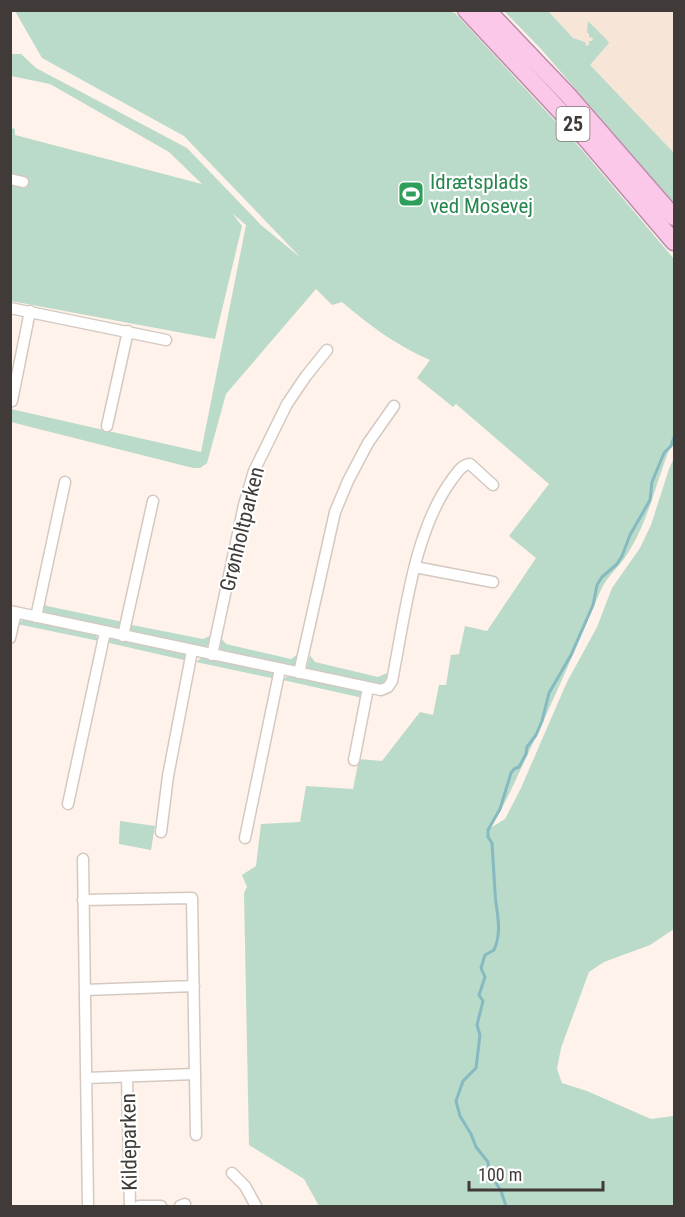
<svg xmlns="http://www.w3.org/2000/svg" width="685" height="1217" font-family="'Roboto Condensed',sans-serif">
<rect width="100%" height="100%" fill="#fef2ea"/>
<path fill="#f7e6d8" d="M 537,11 L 674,11 L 674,153 L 589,65 Z"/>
<path fill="#badaca" d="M 15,11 L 447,11 L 455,13 L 582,150 L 674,259 L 674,438 C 658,474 651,514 631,548 C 622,565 607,575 600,592 C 576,648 552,704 526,758 C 514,783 504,809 487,830 L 505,819 L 521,788 L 567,682 L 597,627 L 612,588 L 640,548 L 651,525 L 669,469 L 674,458 L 674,929 L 650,945 L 604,962 L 589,972 L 561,1048 L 557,1069 L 562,1083 L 587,1091 L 651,1119 L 674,1116 L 674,1206 L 319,1206 L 304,1179 L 249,1145 L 244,893 L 247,887 L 242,875 L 256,866 L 261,824 L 300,822 L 306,786 L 353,789 L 359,759 L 382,761 L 420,712 L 433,715 L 439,685 L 446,685 L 451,655 L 459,654 L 465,626 L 487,631 L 536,558 L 509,536 L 549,484 L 456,404 L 453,407 L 417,378 L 430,360 C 397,346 369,325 342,302 L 332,305 L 316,289 L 226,394 L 207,463 L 200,468 L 193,468 L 11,422 L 11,409 L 201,452 L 246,225 L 232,213 L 242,226 L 215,339 L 11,301 L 11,128 L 15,129 L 15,135 L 202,184 L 169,152 L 50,84 L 11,76 L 10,54 L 21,54 L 36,68 L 187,148 L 261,225 L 301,258 L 184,136 L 42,58 Z
M 504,11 L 548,11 L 573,38 L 585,42 L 586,46 L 589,45 L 589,41 L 592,41 L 593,38 L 589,37 L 589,33 L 587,33 L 588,21 L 607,40 L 609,43 L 590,65 L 674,153 L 674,203 L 541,49 Z
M 43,602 L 47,606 L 123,622 L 122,625 L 117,630 L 45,615 L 41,608 Z
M 24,619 L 95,634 L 99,641 L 17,624 Z
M 132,625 L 203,639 L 212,635 L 210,644 L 203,649 L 132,633 L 130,627 Z
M 111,638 L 185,653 L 188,661 L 105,642 Z
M 221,638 L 226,644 L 291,659 L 298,654 L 300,655 L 298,663 L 292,667 L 222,652 L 220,648 Z
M 310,655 L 315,662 L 378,677 L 387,673 L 386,682 L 377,685 L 309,671 L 307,667 Z
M 202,657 L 272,671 L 276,679 L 196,662 Z
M 289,675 L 360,690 L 363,698 L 283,680 Z
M 120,821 L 155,826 L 151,850 L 119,844 Z"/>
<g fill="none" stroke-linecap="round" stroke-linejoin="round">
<path stroke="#86bac1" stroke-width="3" d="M 506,1206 L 501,1191 L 489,1172 L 488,1162 L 476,1147 L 471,1134 L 460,1116 L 456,1101 L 463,1081 L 476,1068 L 480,1035 L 477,1025 L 483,1001 L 479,995 L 485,977 L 481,968 L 485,955 L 494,950 C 503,930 496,912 495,892 C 494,876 493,860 492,843 L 488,837 L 488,830 L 500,809 L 511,773 L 514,769 L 519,767 L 526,754 L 527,747 L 536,735 L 542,721 L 549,693 L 571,655 L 593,605 L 597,585 L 602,577 L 617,564 L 622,556 L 630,535 L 650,500 L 652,482 L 664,453 L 671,446 L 674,437"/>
<defs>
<path id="minor" d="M 10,179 L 23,182
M 10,308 L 166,340
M 12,401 L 30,311
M 107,426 L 128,331
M 415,567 L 493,582
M 10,611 L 381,690 L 388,687 L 392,681 C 405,617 413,531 453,478 C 458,472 461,465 470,464 L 493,485
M 36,617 L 65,482
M 123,636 L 153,501
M 10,638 L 16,612
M 212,655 L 244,505 L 254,471 L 287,404 L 306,376 L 327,350
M 299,673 L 335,512 L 348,481 L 368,443 L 394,406
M 354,760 L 368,688
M 68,804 L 105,632
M 161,832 L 168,776 L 192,651
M 245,838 L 280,669
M 83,859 L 88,1206
M 83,900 L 192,898 L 196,1135
M 85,990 L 194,986
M 127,1077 L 130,1206
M 86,1078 L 195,1074
M 232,1173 L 245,1186 L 256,1206
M 139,1206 L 161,1206
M 180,1206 L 185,1204"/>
<path id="trunk" d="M 466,10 L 588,141 L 674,242
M 487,10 L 568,95 L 674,217"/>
</defs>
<use href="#minor" stroke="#d4c9c0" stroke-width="13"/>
<use href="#trunk" stroke="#ba8ea8" stroke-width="19"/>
<use href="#minor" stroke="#fff" stroke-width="10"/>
<use href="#trunk" stroke="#fcc8ea" stroke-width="16"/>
</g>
<defs>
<symbol id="stadium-square" viewBox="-11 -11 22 22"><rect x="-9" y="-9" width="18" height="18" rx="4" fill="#2e9e5b" stroke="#fff"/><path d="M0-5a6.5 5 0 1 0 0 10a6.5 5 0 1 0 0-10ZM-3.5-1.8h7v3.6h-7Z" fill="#fff"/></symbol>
</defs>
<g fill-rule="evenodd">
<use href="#stadium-square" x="396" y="179" width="30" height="30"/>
</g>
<g text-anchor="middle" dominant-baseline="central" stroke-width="4.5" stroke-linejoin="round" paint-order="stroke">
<rect fill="#fff" stroke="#797674" stroke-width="1.5" x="556.5" y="107" width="33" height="34" rx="4.5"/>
<g font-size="20" font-weight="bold" fill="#403b38">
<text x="573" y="124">25</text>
</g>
<g font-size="21" fill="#27864d" stroke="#fff" text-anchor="start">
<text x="430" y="182">Idrætsplads<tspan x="430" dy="24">ved Mosevej</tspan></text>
</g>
<g font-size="21" fill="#403b38" stroke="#fff">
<text transform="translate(242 529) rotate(-76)">Grønholtparken</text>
<text transform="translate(129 1142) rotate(-91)">Kildeparken</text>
</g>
</g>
<rect width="685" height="1217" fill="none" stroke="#403b38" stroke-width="24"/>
<path d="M469 1181v9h134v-9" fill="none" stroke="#403b38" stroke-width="3"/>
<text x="478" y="1181" font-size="18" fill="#403b38" stroke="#ffffff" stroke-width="4.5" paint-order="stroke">100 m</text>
</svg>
